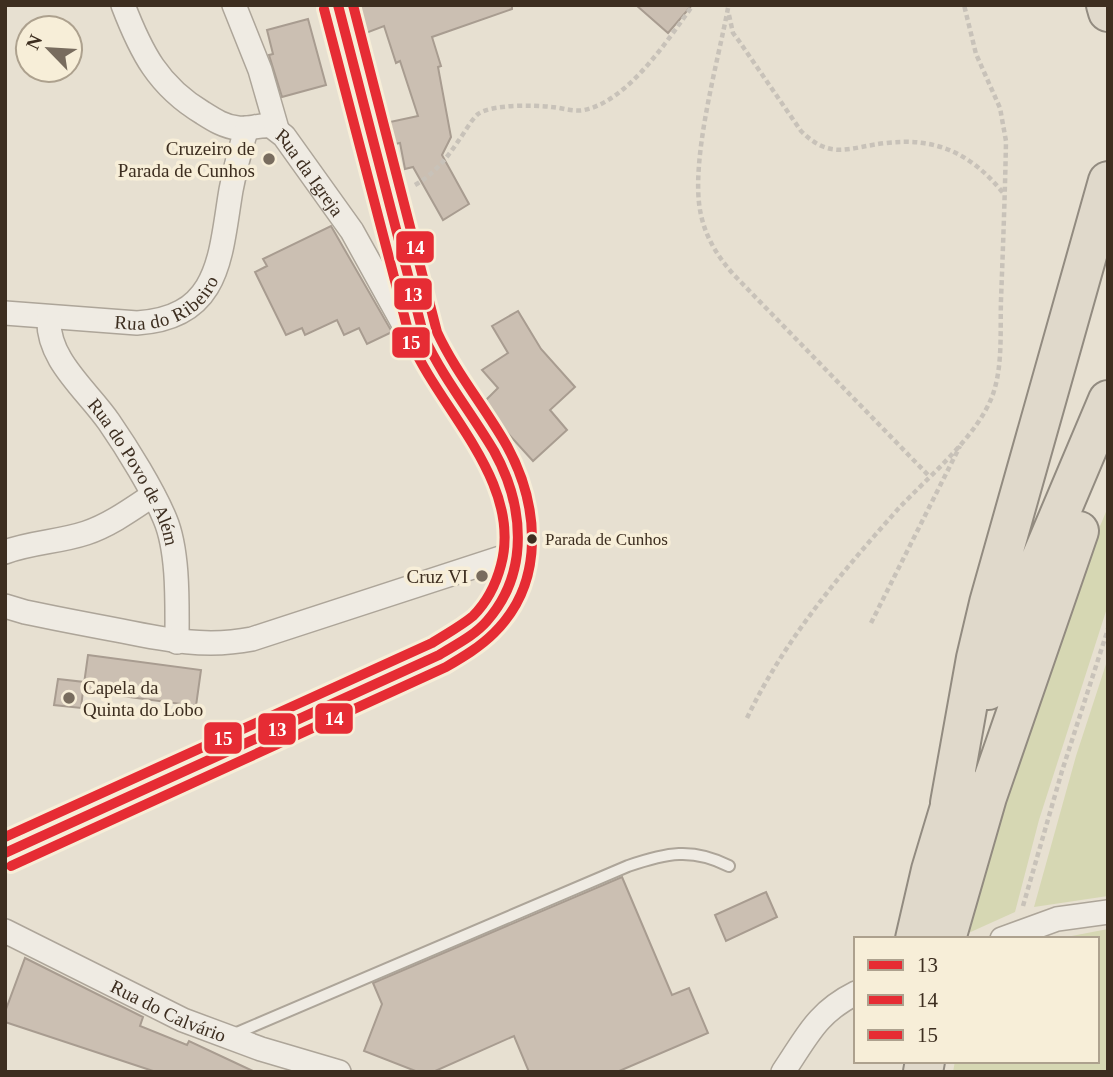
<svg xmlns="http://www.w3.org/2000/svg" width="1113" height="1077" font-family="'Times New Roman',serif">
<rect width="100%" height="100%" fill="#e7e0d1"/>
<path fill="#d6d7b3" d="M 1108,507 L 1108,605 L 1039,820 L 1015,912 L 964,935 L 1036,680 Z
M 1108,658 L 1108,896 L 1034,907 L 1076,756 Z
M 1108,929 L 1108,1072 L 953,1072 L 955,1061 L 1097,1061 L 1097,939 L 1056,939 Z"/>
<path fill="#cbbfb2" stroke="#a89c90" stroke-width="2" d="M 359,5 L 512,5 L 512,9 L 432,37 L 441,66 L 438,67 L 451,137 L 442,155 L 469,204 L 443,220 L 413,167 L 405,169 L 400,143 L 395,144 L 390,122 L 418,116 L 400,61 L 396,63 L 384,26 L 366,33 Z
M 636,5 L 692,5 L 668,33 Z
M 308,19 L 326,85 L 282,97 L 269,55 L 273,54 L 267,30 Z
M 331,226 L 392,332 L 367,344 L 359,328 L 344,335 L 337,320 L 305,335 L 302,328 L 286,335 L 255,272 L 267,266 L 263,259 Z
M 518,311 L 541,349 L 575,387 L 550,410 L 567,430 L 533,461 L 502,427 L 485,401 L 498,388 L 482,370 L 508,353 L 492,326 Z
M 88,655 L 201,670 L 196,706 L 83,691 Z
M 58,679 L 84,682 L 81,708 L 54,705 Z
M 622,877 L 672,995 L 689,988 L 708,1033 L 617,1072 L 529,1072 L 514,1036 L 433,1072 L 418,1072 L 364,1051 L 382,1004 L 373,983 Z
M 766,892 L 777,917 L 726,941 L 715,915 Z
M 25,958 L 143,1017 L 140,1026 L 187,1045 L 189,1041 L 255,1072 L 156,1072 L 5,1022 L 5,1012 Z"/>
<g fill="none" stroke-linecap="round" stroke-linejoin="round">
<defs>
<path id="service" d="M 232,1035 L 628,866 C 666,853 692,847 729,866"/>
<g id="minor">
<path id="s1" d="M 123,5 C 141,52 158,86 203,113 C 214,120 225,127 238,128 C 249,130 260,124 271,126 L 284,136 L 352,231 L 404,325 L 419,346"/>
<path d="M 234,5 L 260,70 L 277,129"/>
<path id="s2" d="M 5,313 L 137,323 C 221,318 220,255 231,190 C 235,169 240,149 247,128"/>
<path id="s3" d="M 49,317 C 46,359 87,390 109,422 C 127,448 153,490 165,519 C 179,552 177,606 177,642"/>
<path d="M 5,552 C 32,542 59,542 86,533 C 110,525 132,509 153,495"/>
<path d="M 5,606 L 25,612 C 58,619 90,625 122,631 C 166,640 207,648 252,639 L 519,552"/>
<path id="s4" d="M 5,931 L 183,1020 L 261,1049 L 339,1072"/>
<path d="M 1002,939 L 1057,919 L 1108,912"/>
<path d="M 783,1072 C 807,1037 816,1013 856,993"/>
</g>
<path id="primary" d="M 5,853 L 439,655 C 455,645 474,635 487,621 C 532,573 525,505 494,452 C 470,411 442,381 424,337 L 338,5"/>
<path id="trunk" d="M 1106,5 L 1108,12
M 988,690 L 1023,601 L 1108,400
M 950,803 L 976,658 L 989,603 L 1108,181
M 915,939 L 931,870 L 958,780
M 946,939 L 987,797 L 1079,531
M 923,1072 L 925,1061"/>
</defs>
<use href="#service" stroke="#ada599" stroke-width="14"/>
<use href="#minor" stroke="#ada599" stroke-width="26"/>
<use href="#primary" stroke="#928b80" stroke-width="38"/>
<use href="#trunk" stroke="#928b80" stroke-width="42"/>
<path stroke="#c8c2b9" stroke-width="4.5" stroke-dasharray="5 3.5" stroke-linecap="butt" d="M 728,8 C 718,62 689,163 701,215 C 706,238 718,257 734,275 L 929,476
M 729,15 L 733,33 L 739,41 L 801,131 C 831,161 849,147 886,143 C 937,137 972,154 1004,194
M 415,185 C 434,174 447,158 459,140 C 465,132 471,120 478,114 C 492,104 535,105 552,107 C 563,108 573,112 584,110 C 628,101 667,41 693,5
M 871,623 L 960,446
M 747,718 C 785,639 841,573 899,508 C 929,476 978,436 993,394 C 1003,365 1000,330 1001,300 C 1003,247 1005,194 1006,141 L 1000,108 L 976,54 L 964,5
M 1023,906 L 1062,771 L 1108,629"/>
<use href="#service" stroke="#efebe3" stroke-width="10"/>
<use href="#minor" stroke="#efebe3" stroke-width="23"/>
<use href="#primary" stroke="#e6e1d4" stroke-width="35"/>
<use href="#trunk" stroke="#e0d9cb" stroke-width="38"/>
<defs>
<path id="bus-1" d="M 5,853 L 439,655 C 455,645 474,636 487,621 C 530,572 524,505 494,451 C 471,412 443,378 424,337 L 338,5"/>
<path id="bus-2" d="M 11,866 L 446,667 C 463,657 480,647 494,633 C 546,582 539,505 507,446 C 485,407 456,373 437,332 L 353,5"/>
<path id="bus-3" d="M 5,837 L 432,643 C 446,634 461,626 473,616 C 487,602 496,584 501,565 C 523,483 441,411 411,342 L 324,9"/>
</defs>
<use href="#bus-1" stroke="#f7eed8" stroke-width="16"/>
<use href="#bus-2" stroke="#f7eed8" stroke-width="16"/>
<use href="#bus-3" stroke="#f7eed8" stroke-width="16"/>
<use href="#bus-1" stroke="#e62c34" stroke-width="10"/>
<use href="#bus-2" stroke="#e62c34" stroke-width="10"/>
<use href="#bus-3" stroke="#e62c34" stroke-width="10"/>
</g>
<g fill="#786c5e" stroke="#f7eed8" stroke-width="2.5">
<circle cx="269" cy="159" r="7"/>
<circle cx="482" cy="576" r="7"/>
<circle cx="69" cy="698" r="7"/>
</g>
<circle fill="#3d2e20" stroke="#f7eed8" stroke-width="2.5" cx="532" cy="539" r="6"/>
<g text-anchor="middle" dominant-baseline="central" stroke-width="7" stroke-linejoin="round" paint-order="stroke">
<g font-size="17" fill="#3d2e20" stroke="#f7eed8" text-anchor="start">
<text x="545" y="539">Parada de Cunhos</text>
</g>
<g font-size="19" fill="#3d2e20" stroke="#f7eed8" text-anchor="end">
<text x="255" y="148">Cruzeiro de<tspan x="255" dy="22">Parada de Cunhos</tspan></text>
<text x="468" y="576">Cruz VI</text>
<text x="83" y="687" text-anchor="start">Capela da<tspan x="83" dy="22">Quinta do Lobo</tspan></text>
</g>
<g font-size="19" fill="#3d2e20" stroke="#f7eed8">
<text stroke="none"><textPath href="#s1" startOffset="270">Rua da Igreja</textPath></text>
<text stroke="none"><textPath href="#s2" startOffset="168">Rua do Ribeiro</textPath></text>
<text stroke="none"><textPath href="#s3" startOffset="180">Rua do Povo de Além</textPath></text>
<text stroke="none"><textPath href="#s4" startOffset="182">Rua do Calvário</textPath></text>
</g>
</g>
<g stroke="#f7eed8" stroke-width="2.5">
<rect x="395" y="230" width="40" height="34" rx="7" fill="#e62c34"/>
<rect x="393" y="277" width="40" height="34" rx="7" fill="#e62c34"/>
<rect x="391" y="326" width="40" height="33" rx="7" fill="#e62c34"/>
<rect x="314" y="702" width="40" height="33" rx="7" fill="#e62c34"/>
<rect x="257" y="712" width="40" height="34" rx="7" fill="#e62c34"/>
<rect x="203" y="721" width="40" height="34" rx="7" fill="#e62c34"/>
</g>
<g font-size="19" text-anchor="middle" font-weight="bold" fill="#fff">
<text x="415" y="254">14</text>
<text x="413" y="301">13</text>
<text x="411" y="349">15</text>
<text x="334" y="725">14</text>
<text x="277" y="736">13</text>
<text x="223" y="745">15</text>
</g>
<rect width="1113" height="1077" fill="none" stroke="#3d2e20" stroke-width="14"/>
<rect x="854" y="937" width="245" height="126" fill="#f7eed8" stroke="#ada18e" stroke-width="2"/>
<rect x="868" y="960" width="35" height="10" fill="#e62c34" stroke="#ada18e" stroke-width="2"/>
<text x="917" y="972" font-size="21" fill="#3d2e20">13</text>
<rect x="868" y="995" width="35" height="10" fill="#e62c34" stroke="#ada18e" stroke-width="2"/>
<text x="917" y="1007" font-size="21" fill="#3d2e20">14</text>
<rect x="868" y="1030" width="35" height="10" fill="#e62c34" stroke="#ada18e" stroke-width="2"/>
<text x="917" y="1042" font-size="21" fill="#3d2e20">15</text>
<g transform="translate(49 49) rotate(295)"><circle r="33" fill="#f7eed8" stroke="#ada18e" stroke-width="2"/>
<path d="M0-5L12 26L0 18L-12 26Z" fill="#786c5e"/>
<text y="-10" font-size="19" font-weight="bold" text-anchor="middle" fill="#3d2e20">N</text>
</g>
</svg>
